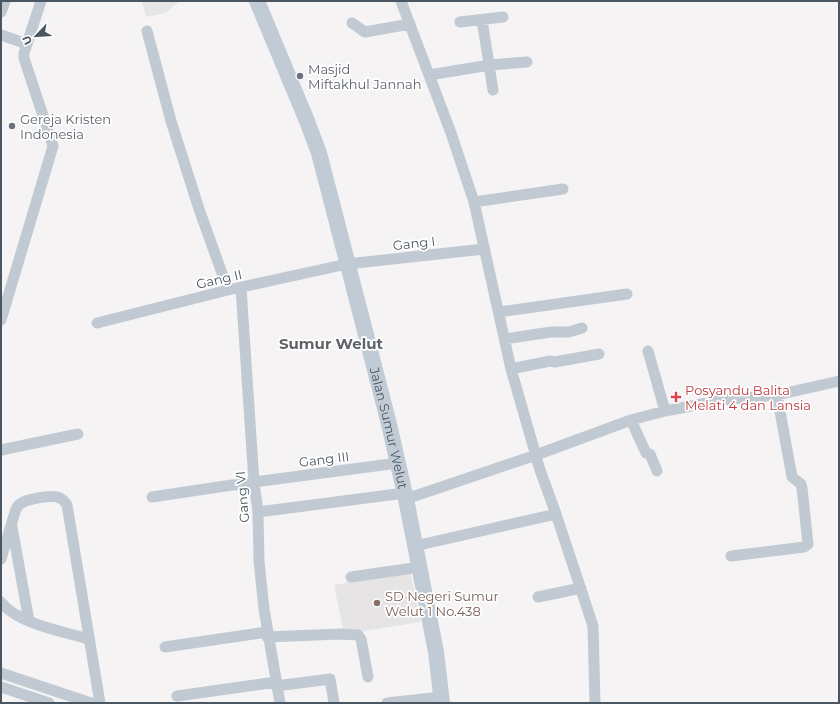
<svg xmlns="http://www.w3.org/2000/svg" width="840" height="704" font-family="Montserrat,sans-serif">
<rect width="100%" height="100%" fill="#f5f3f3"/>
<path fill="#e6e4e5" d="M 142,1 L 180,1 L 165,13 L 146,17 Z
M 410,571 L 421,622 L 344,634 L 334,585 Z"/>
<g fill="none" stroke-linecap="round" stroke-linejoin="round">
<path stroke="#c1cad2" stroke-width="11" d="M 401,1 L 451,133 L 474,202 L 511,369 L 540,470 L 556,514 L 593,626 L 595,703
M 1,12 L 5,1
M 482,20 L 493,90
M 460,22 L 503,17
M 352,23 L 365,32 L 410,24
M 147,31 L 171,121 L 199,209 L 228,290
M 1,35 L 27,44
M 429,75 L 490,65 L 527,62
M 474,202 L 563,189
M 241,288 L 254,482 L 258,512 L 259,561 L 264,609 L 280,703
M 499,312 L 627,294
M 1,320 L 53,146 L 24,58 L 24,53 L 41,1
M 97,323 L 228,290 L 347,264 L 484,249
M 505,339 L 551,332 L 569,332 L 582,328
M 648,351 L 665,411
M 511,369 L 550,361 L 555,362 L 599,354
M 631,420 L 646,453 L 650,454 L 657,471
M 1,450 L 78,434
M 254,482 L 398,463
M 152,497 L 232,485 L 255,484
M 406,499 L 536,455 L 631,420 L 665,411 L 723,400 L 777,395 L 839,381
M 258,512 L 405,493
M 12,527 L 29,621
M 415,546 L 556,514
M 731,556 L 804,547 L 808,544 L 802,488 L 801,484 L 792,477 L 777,395
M 1,559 L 15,512 C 16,509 17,506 20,504 C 27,499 52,494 60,498 C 64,500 65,502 67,505 L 100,703
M 351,577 L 420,567
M 538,597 L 581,588
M 1,602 C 18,624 62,631 88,639
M 267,637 L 340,634 L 358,635 L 361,639 L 368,677
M 165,647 L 267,632
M 1,673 L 91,703
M 276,686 L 330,679 L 334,703
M 1,687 L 49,703
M 177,696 L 276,682
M 387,703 L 441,697"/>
<path stroke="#c1cbd6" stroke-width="16" id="s1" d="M 257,1 L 307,121 L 319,153 L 389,424 L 406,499 L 436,652 L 442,703"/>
</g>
<g fill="#6b7280" stroke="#fff" stroke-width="1.5">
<circle cx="300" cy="76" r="4"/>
<circle cx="12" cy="126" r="4"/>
</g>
<path fill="#e0444e" stroke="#fff" stroke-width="1.5" d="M674 391h4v4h4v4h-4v4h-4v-4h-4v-4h4z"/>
<circle fill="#8d6e63" stroke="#fff" stroke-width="1.5" cx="377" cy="603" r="4"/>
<g text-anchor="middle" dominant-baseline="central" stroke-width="3.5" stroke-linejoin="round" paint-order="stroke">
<g font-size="13" fill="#5b616d" stroke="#fff" text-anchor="start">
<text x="308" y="69">Masjid<tspan x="308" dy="15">Miftakhul Jannah</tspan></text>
<text x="20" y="119">Gereja Kristen<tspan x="20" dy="15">Indonesia</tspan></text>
</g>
<g font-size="13" fill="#4a5661" stroke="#fff">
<text transform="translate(414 243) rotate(-6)">Gang I</text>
<text transform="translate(219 279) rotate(-13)">Gang II</text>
<text stroke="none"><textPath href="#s1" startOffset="448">Jalan Sumur Welut</textPath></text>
<text transform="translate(324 459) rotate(-7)">Gang III</text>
<text transform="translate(242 497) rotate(-95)">Gang VI</text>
</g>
<g font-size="13" fill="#be3a42" stroke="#fff" text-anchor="start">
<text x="685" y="390">Posyandu Balita<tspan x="685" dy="15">Melati 4 dan Lansia</tspan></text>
</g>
<g font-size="13" fill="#785e54" stroke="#fff" text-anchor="start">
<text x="385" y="596">SD Negeri Sumur<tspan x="385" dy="15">Welut 1 No.438</tspan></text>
</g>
<g font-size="15" font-weight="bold" fill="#5f6368" stroke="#fff">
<text x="331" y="343">Sumur Welut</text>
</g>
</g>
<rect width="840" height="704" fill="none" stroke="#4a5661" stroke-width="4"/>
<g transform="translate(36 36) rotate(245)" stroke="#ffffff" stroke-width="3" paint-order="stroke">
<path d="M0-3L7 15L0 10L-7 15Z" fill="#4a5661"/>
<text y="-6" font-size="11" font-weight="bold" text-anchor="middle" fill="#4a5661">U</text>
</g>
</svg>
